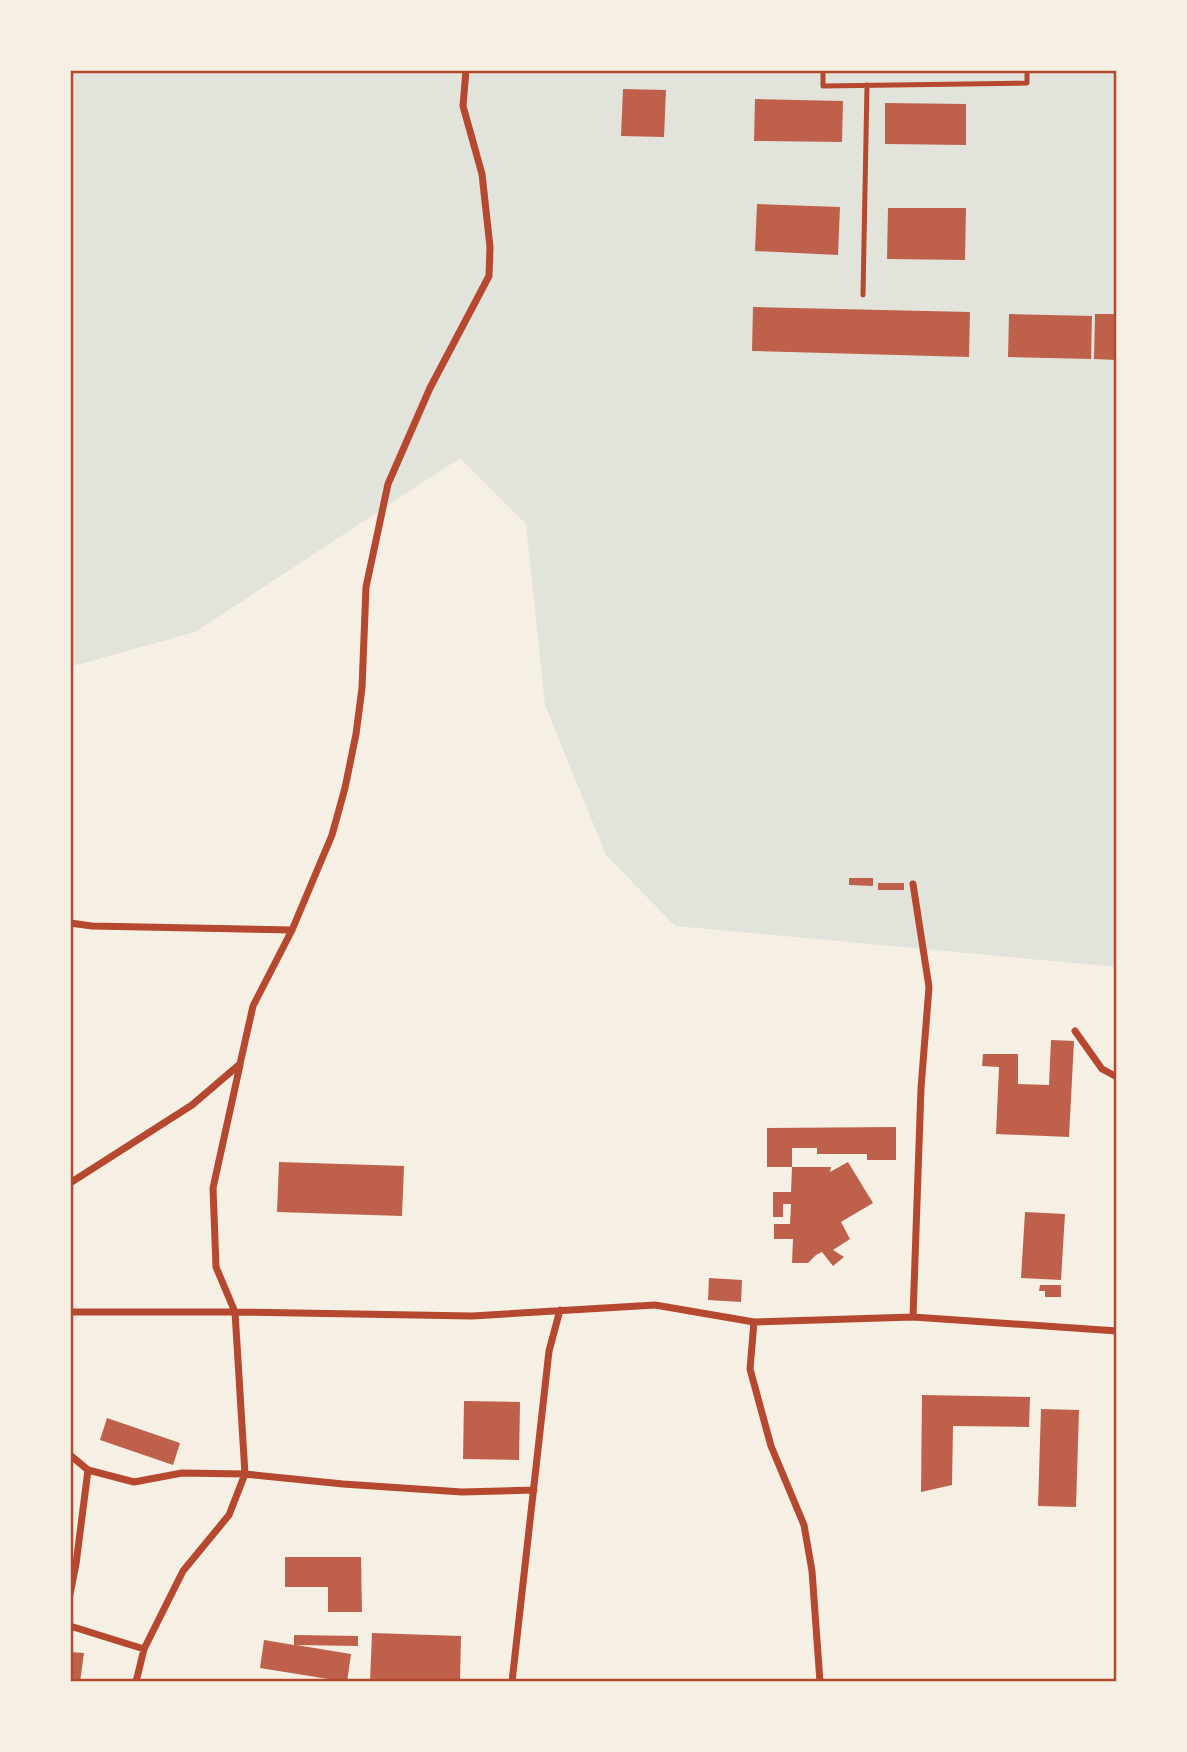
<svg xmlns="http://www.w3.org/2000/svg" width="1187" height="1752" font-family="Karla,sans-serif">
<rect width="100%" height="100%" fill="#f6efe4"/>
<path fill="#e2e4dc" d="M 70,70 L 1117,70 L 1117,967 L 675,926 L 606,855 L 545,705 L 526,524 L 460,458 L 195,632 L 70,667 Z"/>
<path fill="#bf614a" d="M 623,89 L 666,90 L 664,137 L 621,136 Z
M 755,99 L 843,101 L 842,142 L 754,141 Z
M 885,103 L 966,104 L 966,145 L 885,144 Z
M 757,204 L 840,207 L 838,255 L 755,251 Z
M 888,208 L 966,208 L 965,260 L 887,259 Z
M 753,307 L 970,312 L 969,357 L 752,351 Z
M 1009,314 L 1092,316 L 1091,359 L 1008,357 Z
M 1095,314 L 1117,314 L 1117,360 L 1094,359 Z
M 849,878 L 873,878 L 873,886 L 849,885 Z
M 878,883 L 904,883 L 904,890 L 878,890 Z
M 1051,1040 L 1074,1041 L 1069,1137 L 996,1134 L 999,1067 L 982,1066 L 983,1054 L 1018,1054 L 1018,1084 L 1049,1085 Z
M 896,1127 L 896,1160 L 867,1160 L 867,1154 L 817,1154 L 817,1148 L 792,1148 L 792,1167 L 831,1167 L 830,1172 L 848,1162 L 873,1203 L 841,1222 L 850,1239 L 833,1250 L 844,1257 L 833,1266 L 822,1252 L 816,1255 L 808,1263 L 792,1263 L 793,1239 L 774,1239 L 774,1224 L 790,1224 L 791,1204 L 783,1204 L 783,1217 L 773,1217 L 773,1192 L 791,1192 L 792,1167 L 767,1167 L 767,1128 Z
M 279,1162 L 404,1166 L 402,1216 L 277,1212 Z
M 1025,1212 L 1065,1214 L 1061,1280 L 1021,1278 Z
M 709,1278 L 742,1280 L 741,1302 L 708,1300 Z
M 1040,1285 L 1061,1285 L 1061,1297 L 1045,1297 L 1045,1291 L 1039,1291 Z
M 922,1395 L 1030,1397 L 1029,1427 L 953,1426 L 952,1485 L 921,1492 Z
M 464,1401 L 520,1402 L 519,1460 L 463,1459 Z
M 1041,1409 L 1079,1410 L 1076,1507 L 1038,1506 Z
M 107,1418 L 180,1443 L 173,1465 L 100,1440 Z
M 285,1557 L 361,1557 L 362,1612 L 328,1612 L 328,1587 L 285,1587 Z
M 372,1633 L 461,1636 L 460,1682 L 370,1682 Z
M 294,1635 L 358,1636 L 358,1646 L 296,1645 L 351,1654 L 347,1682 L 260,1668 L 264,1640 L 294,1645 Z
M 70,1652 L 84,1653 L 80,1682 L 70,1682 Z"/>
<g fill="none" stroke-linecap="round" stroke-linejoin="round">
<path stroke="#b5482f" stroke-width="5" d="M 823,70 L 823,86 L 1027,83 L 1027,70
M 863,295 L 867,85"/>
<path stroke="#b5482f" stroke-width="7" d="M 913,884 L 929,987 L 921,1088 L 913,1317
M 70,923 L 92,926 L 292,930
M 1075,1031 L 1102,1069 L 1117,1077
M 70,1183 L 192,1105 L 240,1064 L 253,1006 L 292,930 L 332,835 L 345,788 L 356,734 L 362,688 L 366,587 L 388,484 L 430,388 L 489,276 L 490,247 L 482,174 L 463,106 L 466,70
M 70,1312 L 235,1312 L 472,1316 L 655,1305 L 754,1322 L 913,1317 L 1117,1331
M 754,1322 L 750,1369 L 771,1446 L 804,1525 L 812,1571 L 820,1682
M 70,1455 L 88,1470 L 134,1482 L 182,1473 L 245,1474 L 343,1484 L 462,1492 L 534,1490
M 70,1594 L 76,1564 L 88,1470
M 70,1626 L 144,1649
M 136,1682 L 144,1649 L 183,1571 L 229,1515 L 245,1474 L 235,1312 L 216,1267 L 213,1188 L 240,1065
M 512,1682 L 549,1351 L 560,1310"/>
</g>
<rect width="1187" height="1752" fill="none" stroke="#f6efe4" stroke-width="144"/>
<rect x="72" y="72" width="1043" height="1608" fill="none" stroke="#b5482f" stroke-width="2.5"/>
</svg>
